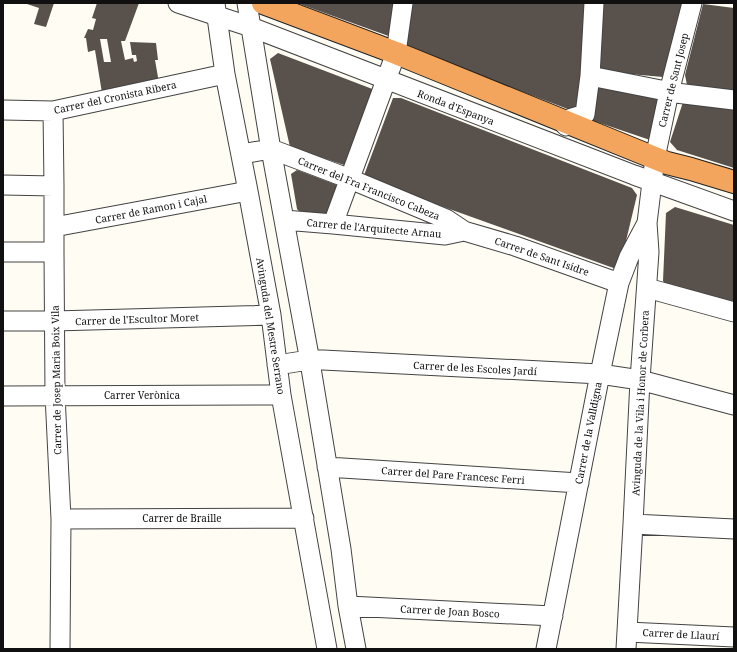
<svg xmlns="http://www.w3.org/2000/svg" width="737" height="652" font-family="'Noto Serif',serif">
<rect width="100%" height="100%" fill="#fffdf3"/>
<path fill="#59514c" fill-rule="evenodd" d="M 24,3 L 54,3 L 46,27 L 34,24 L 39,8 Z
M 97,3 L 139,3 L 125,41 L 121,41 L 125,60 L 133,58 L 134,62 L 137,61 L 136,55 L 132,55 L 130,42 L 156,43 L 158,60 L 155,60 L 159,83 L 102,93 L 95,50 L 88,52 L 86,38 L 84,38 L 88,29 L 93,30 L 96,19 L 92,18 ZM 100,39 L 107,39 L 111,62 L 104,62 Z
M 297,3 L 398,3 L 394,38 Z
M 412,3 L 590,3 L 577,108 L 573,111 L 408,48 L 406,42 Z
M 603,3 L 684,3 L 663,77 L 596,71 Z
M 703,4 L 734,8 L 734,92 L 687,85 L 685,75 Z
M 278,53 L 375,90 L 344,165 L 290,147 L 270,59 Z
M 592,86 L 659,99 L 650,140 L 591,120 Z
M 393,98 L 401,98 L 632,188 L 637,195 L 619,270 L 363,178 Z
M 683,102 L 734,109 L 734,168 L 677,150 L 670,142 Z
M 297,170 L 337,185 L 326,214 L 302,215 L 297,209 L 291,174 Z
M 675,207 L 734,225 L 734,307 L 669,288 L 663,281 L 666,213 Z"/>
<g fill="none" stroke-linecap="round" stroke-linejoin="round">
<defs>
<path id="minor" d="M 178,3 L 251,27 L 634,175 L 734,211
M 215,3 L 225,74 L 248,191 L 271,315 L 281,395 L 327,649
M 247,3 L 270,144 L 309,356 L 341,549 L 348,606 L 356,649
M 590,76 L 676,93 L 734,100
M 3,110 L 53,111 L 225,74
M 53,111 L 54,186 L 54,252 L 55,395 L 61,519 L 60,649
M 566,126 L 562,121 L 585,114 L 590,76 L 594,3
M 241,154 L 271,149 L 350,179 L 446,219 L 464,231 L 515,246 L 619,283
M 3,185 L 54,186
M 284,220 L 333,224 L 445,235 L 464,231
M 333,224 L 396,53 L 403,3
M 54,227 L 248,191
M 3,252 L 54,252
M 647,288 L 734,312
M 3,321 L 54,321 L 271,315
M 277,365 L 309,360 L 323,360 L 600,374 L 640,380 L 734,405
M 3,396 L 281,395
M 327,467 L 579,483
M 61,519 L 304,518
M 633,524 L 734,529
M 348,606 L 553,616
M 627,632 L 734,637
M 546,649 L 600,374 L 619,283 L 629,257 L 647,223
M 626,649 L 633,524 L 640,380 L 649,252 L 647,223 L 655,158 L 669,92 L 692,3"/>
<path id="highway" d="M 263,3 L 396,53 L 667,163 L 691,169 L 734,182"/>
</defs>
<use href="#minor" stroke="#434343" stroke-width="21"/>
<use href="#highway" stroke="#212121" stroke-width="24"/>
<use href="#minor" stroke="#fff" stroke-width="19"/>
<use href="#highway" stroke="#f3a55d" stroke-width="22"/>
</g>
<g text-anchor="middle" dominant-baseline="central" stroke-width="4" stroke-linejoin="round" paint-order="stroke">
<g font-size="10" fill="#101010" stroke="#fff">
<text transform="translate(673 80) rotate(-76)">Carrer de Sant Josep</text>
<text transform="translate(115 97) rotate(-12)">Carrer del Cronista Ribera</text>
<text transform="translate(456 107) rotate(21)">Ronda d'Espanya</text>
<text transform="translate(369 188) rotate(22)">Carrer del Fra Francisco Cabeza</text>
<text transform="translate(151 209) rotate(-11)">Carrer de Ramon i Cajal</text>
<text transform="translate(374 228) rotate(5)">Carrer de l'Arquitecte Arnau</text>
<text transform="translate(542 256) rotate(19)">Carrer de Sant Isidre</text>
<text transform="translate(137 319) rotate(-2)">Carrer de l'Escultor Moret</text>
<text transform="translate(271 326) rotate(81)">Avinguda del Mestre Serrano</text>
<text transform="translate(475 368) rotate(3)">Carrer de les Escoles Jardí</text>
<text transform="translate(56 380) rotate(-91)">Carrer de Josep Maria Boix Vila</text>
<text x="142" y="395">Carrer Verònica</text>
<text transform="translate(640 403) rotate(-87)">Avinguda de la Vila i Honor de Corbera</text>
<text transform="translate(588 433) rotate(-79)">Carrer de la Valldigna</text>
<text transform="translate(453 475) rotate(4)">Carrer del Pare Francesc Ferri</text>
<text x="182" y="518">Carrer de Braille</text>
<text transform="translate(450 611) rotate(3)">Carrer de Joan Bosco</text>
<text transform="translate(681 634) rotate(3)">Carrer de Llaurí</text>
</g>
</g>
<rect width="737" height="652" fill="none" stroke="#101010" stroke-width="8"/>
</svg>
